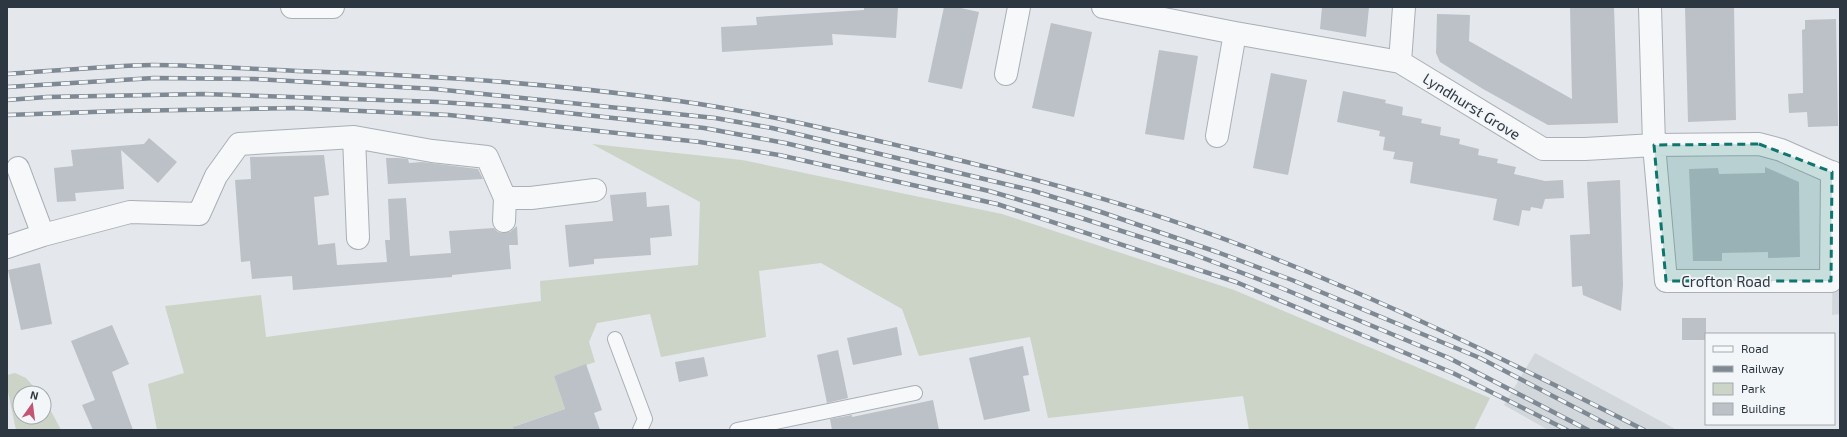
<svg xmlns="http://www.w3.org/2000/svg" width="1847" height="437" font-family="'Exo 2',sans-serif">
<rect width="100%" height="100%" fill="#e4e7eb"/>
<path fill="#d2d7dc" d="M 1834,202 L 1840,204 L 1840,314 L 1832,315 Z
M 1535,353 L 1677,430 L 1548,430 L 1504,405 Z"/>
<path fill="#cbd4c6" d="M 592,144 L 742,160 L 1002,214 L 1234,290 L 1490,398 L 1474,430 L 1249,430 L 1243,396 L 1048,418 L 1030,337 L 919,356 L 902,309 L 821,263 L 759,271 L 766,337 L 661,357 L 650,314 L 597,323 L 589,342 L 595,362 L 554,376 L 565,409 L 515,426 L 517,430 L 157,430 L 148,384 L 184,373 L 165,306 L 261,295 L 266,337 L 541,301 L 540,281 L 698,265 L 700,202 Z
M 15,373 L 26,378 L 39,393 L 20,393 L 20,417 L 44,417 L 44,398 L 61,430 L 16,430 L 7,387 L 7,375 Z"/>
<path fill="#bbc1c7" d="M 864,7 L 898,7 L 896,38 L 832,34 L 833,45 L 722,52 L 721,27 L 757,25 L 756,17 L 864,10 Z
M 944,7 L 956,7 L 979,12 L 962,89 L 928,82 Z
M 1322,7 L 1369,7 L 1366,37 L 1320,29 Z
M 1570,7 L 1614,7 L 1618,123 L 1548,125 L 1483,89 L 1440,62 L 1436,53 L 1437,14 L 1470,15 L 1469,41 L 1572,99 Z
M 1685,7 L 1734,7 L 1736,120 L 1688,122 Z
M 1836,19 L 1838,126 L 1808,127 L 1807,112 L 1789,113 L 1788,94 L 1803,93 L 1802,30 L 1805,29 L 1805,20 Z
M 1051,23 L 1092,32 L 1074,117 L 1032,108 Z
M 1159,50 L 1198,56 L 1184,140 L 1145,134 Z
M 1271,73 L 1307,80 L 1288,175 L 1253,168 Z
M 1343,91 L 1386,100 L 1385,103 L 1403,107 L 1402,115 L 1422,119 L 1421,123 L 1441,127 L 1440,135 L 1460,139 L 1459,144 L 1479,149 L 1478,155 L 1498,159 L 1497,163 L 1516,167 L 1514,174 L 1545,181 L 1563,180 L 1564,198 L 1545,199 L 1542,209 L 1531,207 L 1530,211 L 1522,210 L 1519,226 L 1493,220 L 1497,199 L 1410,183 L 1413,162 L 1393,159 L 1395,152 L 1383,150 L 1385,137 L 1379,136 L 1380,131 L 1337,122 Z
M 149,138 L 177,162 L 158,183 L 121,150 L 124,189 L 75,193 L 76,201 L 57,202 L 54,168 L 73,166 L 71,150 L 144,144 Z
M 324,155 L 329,195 L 314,197 L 318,245 L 335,243 L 337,265 L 387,262 L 385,240 L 390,240 L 388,199 L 406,198 L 410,256 L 451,253 L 449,231 L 494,228 L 498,232 L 504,233 L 510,232 L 517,226 L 518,245 L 509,245 L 511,269 L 452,275 L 452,277 L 293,290 L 292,276 L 252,279 L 250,261 L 241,262 L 235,180 L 251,179 L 250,157 Z
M 386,158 L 398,158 L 408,159 L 409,163 L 422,162 L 478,169 L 483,179 L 388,184 Z
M 1765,167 L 1799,182 L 1800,257 L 1768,258 L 1768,252 L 1722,253 L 1722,261 L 1693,261 L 1689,169 L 1718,168 L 1719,174 L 1765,173 Z
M 1620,180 L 1623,285 L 1621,311 L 1583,295 L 1582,286 L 1572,287 L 1570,235 L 1590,234 L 1587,182 Z
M 646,192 L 647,207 L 669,205 L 672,236 L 650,238 L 651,255 L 594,259 L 594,264 L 569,267 L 565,225 L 613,221 L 610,195 Z
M 40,263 L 52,324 L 21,330 L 8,270 Z
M 1682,318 L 1706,318 L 1706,340 L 1682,340 Z
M 112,325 L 129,364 L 112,372 L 133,430 L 93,430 L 82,405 L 95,400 L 71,341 Z
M 897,327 L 902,355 L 853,365 L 847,338 Z
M 1023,346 L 1029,375 L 1023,376 L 1030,411 L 984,420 L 969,358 Z
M 838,350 L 848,398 L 827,403 L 817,355 Z
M 704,357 L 708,376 L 679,382 L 675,362 Z
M 586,364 L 602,410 L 594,413 L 600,430 L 514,430 L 513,427 L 565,409 L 554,376 Z
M 933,400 L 939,430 L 832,430 L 830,419 L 852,415 L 852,417 Z"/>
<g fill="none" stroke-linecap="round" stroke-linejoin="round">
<defs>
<path id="service" d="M 615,339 L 645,419 L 640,430
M 737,430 L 915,393"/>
<path id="minor" d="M 292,7 L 333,7
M 1103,7 L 1235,33 L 1400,62 L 1543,149 L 1585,149 L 1654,145 L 1759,144 L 1781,150 L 1840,176
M 1650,7 L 1654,145 L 1666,281 L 1831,281 L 1832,172
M 1400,62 L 1404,7
M 1006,74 L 1019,7
M 1217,136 L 1235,33
M 354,137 L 358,238
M 18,168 L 43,235
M 504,221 L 505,198
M 7,247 L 43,235 L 130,212 L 199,214 L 216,176 L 239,144 L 354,137 L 432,151 L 487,157 L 505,198 L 531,198 L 595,190"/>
</defs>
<use href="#service" stroke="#a9afb5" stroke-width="16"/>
<use href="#minor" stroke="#a9afb5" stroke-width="24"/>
<use href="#service" stroke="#f6f8f9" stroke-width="14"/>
<use href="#minor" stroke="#f6f8f9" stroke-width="22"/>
<defs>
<path id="rail" d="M 7,74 C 55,71 104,66 152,65 C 200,65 249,69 297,71 C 425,75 553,83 679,101 C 758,112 836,131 913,149 C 1027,176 1139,206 1248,248 C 1385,301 1513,363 1644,430
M 7,87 L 154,78 L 255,79 L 435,89 L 715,118 L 772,128 L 1034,191 L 1101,212 L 1217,252 L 1292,280 L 1480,358 L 1618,430
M 7,100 L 47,97 L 203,94 L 439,102 L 513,107 L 704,128 L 785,143 L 989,191 L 1075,216 L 1190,253 L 1279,287 L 1449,358 L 1588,430
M 7,115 L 120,111 L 295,108 L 449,115 L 700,142 L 779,155 L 997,204 L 1236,282 L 1453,373 L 1567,430"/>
</defs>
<use href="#rail" stroke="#7f8993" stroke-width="4.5"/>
<use href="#rail" stroke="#f3f6f8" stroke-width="3" stroke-dasharray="9" stroke-linecap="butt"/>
</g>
<path fill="#0f766e" fill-opacity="0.2" stroke="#0f766e" stroke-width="3" stroke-dasharray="8 5" stroke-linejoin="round" d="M 1759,144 L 1832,172 L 1831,281 L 1666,281 L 1654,145 Z"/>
<g text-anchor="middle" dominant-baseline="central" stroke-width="3.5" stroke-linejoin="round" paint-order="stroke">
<g font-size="15" fill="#2d3741" stroke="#f3f6f8">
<text transform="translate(1472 106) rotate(32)">Lyndhurst Grove</text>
<text x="1726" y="281">Crofton Road</text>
</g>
</g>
<rect width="1847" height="437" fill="none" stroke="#2d3741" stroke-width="16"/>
<rect x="1705" y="333" width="130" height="92" fill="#f3f6f8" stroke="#a4aaaf"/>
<rect x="1713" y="346" width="20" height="6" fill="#f6f8f9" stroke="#a4aaaf"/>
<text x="1741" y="353" font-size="12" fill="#2d3741">Road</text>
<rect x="1713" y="366" width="20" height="6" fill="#7f8993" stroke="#a4aaaf"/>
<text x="1741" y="373" font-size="12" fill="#2d3741">Railway</text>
<rect x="1713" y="383" width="20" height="12" fill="#cbd4c6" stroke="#a4aaaf"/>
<text x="1741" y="393" font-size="12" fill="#2d3741">Park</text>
<rect x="1713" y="403" width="20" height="12" fill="#bbc1c7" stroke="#a4aaaf"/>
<text x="1741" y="413" font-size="12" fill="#2d3741">Building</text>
<g transform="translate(32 405) rotate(14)"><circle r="19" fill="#f3f6f8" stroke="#a4aaaf"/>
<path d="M0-3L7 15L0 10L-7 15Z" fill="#c35574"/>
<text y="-6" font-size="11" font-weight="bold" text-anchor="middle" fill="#2d3741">N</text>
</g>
</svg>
